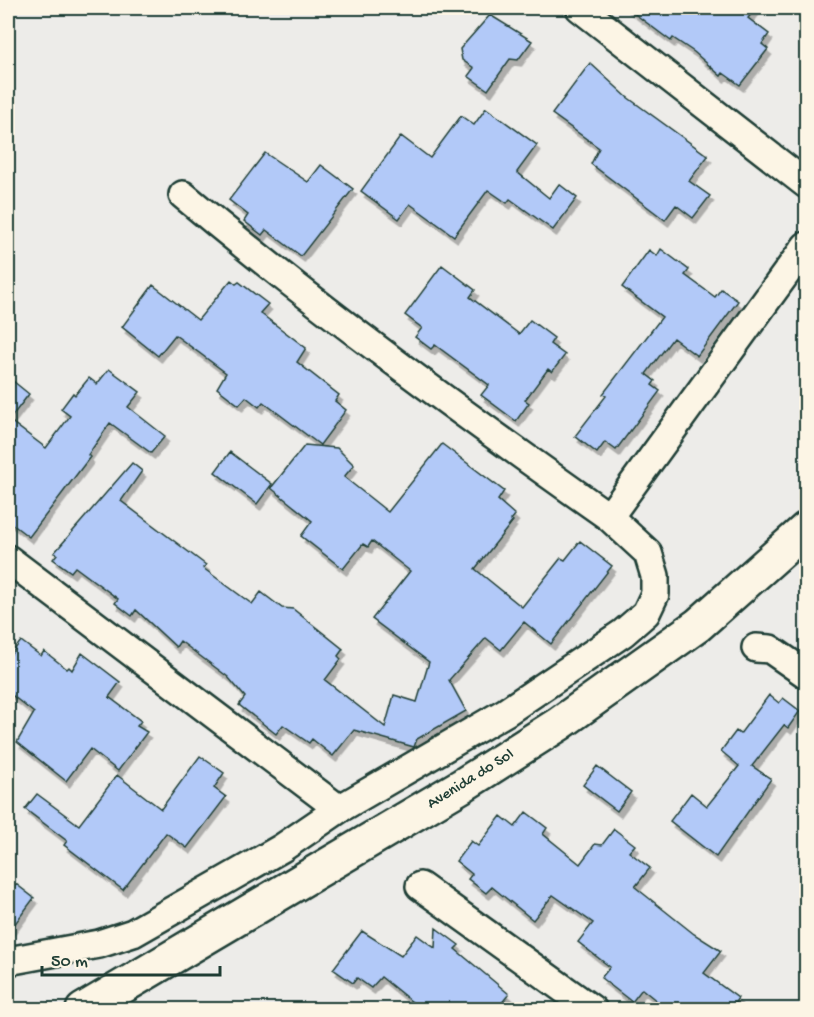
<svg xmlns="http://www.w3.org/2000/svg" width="814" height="1017" font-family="'Gochi Hand',sans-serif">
<defs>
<filter id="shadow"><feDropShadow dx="3.5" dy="6" stdDeviation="0" flood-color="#0004"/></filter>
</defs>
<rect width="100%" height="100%" fill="#edece9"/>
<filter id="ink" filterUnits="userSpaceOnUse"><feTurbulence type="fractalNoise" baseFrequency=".0167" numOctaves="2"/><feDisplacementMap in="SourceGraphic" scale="12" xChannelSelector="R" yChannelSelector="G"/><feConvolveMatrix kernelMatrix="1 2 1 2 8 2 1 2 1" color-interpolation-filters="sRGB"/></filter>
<g filter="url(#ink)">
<path fill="#b2c9f8" stroke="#1f3d34" stroke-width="1.5" filter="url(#shadow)" d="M 627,8 L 756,8 L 748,18 L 769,34 L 762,44 L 768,49 L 740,85 L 723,73 L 721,76 L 694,52 L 673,38 L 671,41 Z
M 490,15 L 532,41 L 518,60 L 510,59 L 488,90 L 468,76 L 474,68 L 462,60 L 460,49 Z
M 590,63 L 627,97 L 708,156 L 689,181 L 710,196 L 693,218 L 676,205 L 665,220 L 591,164 L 599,148 L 552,114 Z
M 486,108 L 537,145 L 517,172 L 549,198 L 559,184 L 577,198 L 553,230 L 510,199 L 507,203 L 488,190 L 454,236 L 410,204 L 399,219 L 361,191 L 401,136 L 430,158 L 461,116 L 474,125 Z
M 265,153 L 308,182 L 321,165 L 353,189 L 301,256 L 266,230 L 262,235 L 244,221 L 248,215 L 229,200 Z
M 661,249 L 689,270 L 685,275 L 715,297 L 721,289 L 738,301 L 697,356 L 673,338 L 646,374 L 655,381 L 652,385 L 660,391 L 616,450 L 605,442 L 597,453 L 575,436 L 606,396 L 603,394 L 662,317 L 622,287 L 649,250 L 657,256 Z
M 442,265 L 475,290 L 470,297 L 519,334 L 530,320 L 554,338 L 550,344 L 565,355 L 552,372 L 548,369 L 525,400 L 529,403 L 516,421 L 481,395 L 489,385 L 435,345 L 431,349 L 415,337 L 422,328 L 405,315 Z
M 231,280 L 236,284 L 239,282 L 268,304 L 260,313 L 306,348 L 297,362 L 339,395 L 335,401 L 346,410 L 320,445 L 263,402 L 259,407 L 246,397 L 239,405 L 217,388 L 226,373 L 175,335 L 158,356 L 122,327 L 153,285 L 198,320 Z
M 109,369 L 140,392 L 128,407 L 165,436 L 151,453 L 110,423 L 88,455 L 90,457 L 29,537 L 8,521 L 8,377 L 29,394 L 9,420 L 46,448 L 70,416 L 61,409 L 73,393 L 75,395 L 89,378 L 97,384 Z
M 442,444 L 504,491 L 498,500 L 515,515 L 511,520 L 513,521 L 475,569 L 522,607 L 561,558 L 565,560 L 580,541 L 612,566 L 551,644 L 524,622 L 501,650 L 486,638 L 449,680 L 466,711 L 417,739 L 414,747 L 354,730 L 333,756 L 312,739 L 309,743 L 283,725 L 276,734 L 239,705 L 245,697 L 228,677 L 180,641 L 176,647 L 136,610 L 132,616 L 115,603 L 118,599 L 75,567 L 71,572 L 53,559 L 57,554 L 54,553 L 132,463 L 142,471 L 121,501 L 206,565 L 203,568 L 252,604 L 261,592 L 282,608 L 293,609 L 343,649 L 338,656 L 341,659 L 325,680 L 385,727 L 394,695 L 417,702 L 429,662 L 372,619 L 410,571 L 372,541 L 368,547 L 363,544 L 343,569 L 301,536 L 312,521 L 271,488 L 305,445 L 337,448 L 354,465 L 344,477 L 388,512 Z
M 230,452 L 272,484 L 257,504 L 215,472 Z
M 21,641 L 41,656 L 44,651 L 67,669 L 69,667 L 72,670 L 82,653 L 120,682 L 109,697 L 141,721 L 137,726 L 147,732 L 118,771 L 90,749 L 66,781 L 17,742 L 34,713 L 8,692 L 8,658 Z
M 769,695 L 779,703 L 783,698 L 800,711 L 788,728 L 784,725 L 752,766 L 771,779 L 716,857 L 670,821 L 691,793 L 707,806 L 739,766 L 721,751 L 736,731 L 740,734 Z
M 200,756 L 224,773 L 214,788 L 226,797 L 187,848 L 166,833 L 123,890 L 64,845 L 67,841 L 25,809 L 37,794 L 79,825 L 117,775 L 161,809 Z
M 597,766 L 631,792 L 617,811 L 583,785 Z
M 526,812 L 547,828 L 543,834 L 580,864 L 595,844 L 602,845 L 614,829 L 635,845 L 629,852 L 650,868 L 635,887 L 694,934 L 721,951 L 704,973 L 738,998 L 730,1010 L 668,1010 L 642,989 L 632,1002 L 601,978 L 610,967 L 578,942 L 593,923 L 553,895 L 533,920 L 492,887 L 486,893 L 468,879 L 472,874 L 456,861 L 471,841 L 478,846 L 501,816 L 515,827 Z
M 16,884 L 34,898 L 8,933 L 8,895 Z
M 436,928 L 459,945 L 455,949 L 509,994 L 496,1010 L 422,1010 L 381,977 L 371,988 L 357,978 L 353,983 L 333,969 L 362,931 L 401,956 L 417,935 L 435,948 Z"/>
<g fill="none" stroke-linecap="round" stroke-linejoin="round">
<defs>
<path id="minor" d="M 580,8 L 806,184
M 183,195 C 320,310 463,414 609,517
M 8,559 L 339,809
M 756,648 L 770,649 L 806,674
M 420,886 L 593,1010
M 8,961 L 99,944 L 133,933 L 282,848 L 339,809 L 506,712 L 623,633 L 646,613 L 655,594 L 655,576 L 648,553 L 609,517 L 806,246"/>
<path id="tertiary" d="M 83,1010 L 463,785 L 559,724 L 698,625 L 806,529"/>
</defs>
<use href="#minor" stroke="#1f3d34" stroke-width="32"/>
<use href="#tertiary" stroke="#1f3d34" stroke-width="38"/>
<use href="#minor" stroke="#fcf5e5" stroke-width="27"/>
<use href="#tertiary" stroke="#fcf5e5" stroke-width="33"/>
</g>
</g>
<g text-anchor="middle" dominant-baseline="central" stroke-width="6" stroke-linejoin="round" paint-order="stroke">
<g font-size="16" fill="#1f3d34" stroke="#fcf5e5">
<text transform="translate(471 780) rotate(-32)">Avenida do Sol</text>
</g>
</g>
<rect width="814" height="1017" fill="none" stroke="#fcf5e5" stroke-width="30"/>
<rect x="15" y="15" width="784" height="987" fill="none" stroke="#1f3d34" stroke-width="2" filter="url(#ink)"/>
<path d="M42 966v9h178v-9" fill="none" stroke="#1f3d34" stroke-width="3"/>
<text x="51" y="966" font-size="18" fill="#1f3d34" stroke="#fcf5e5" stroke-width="4.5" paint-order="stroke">50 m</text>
</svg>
